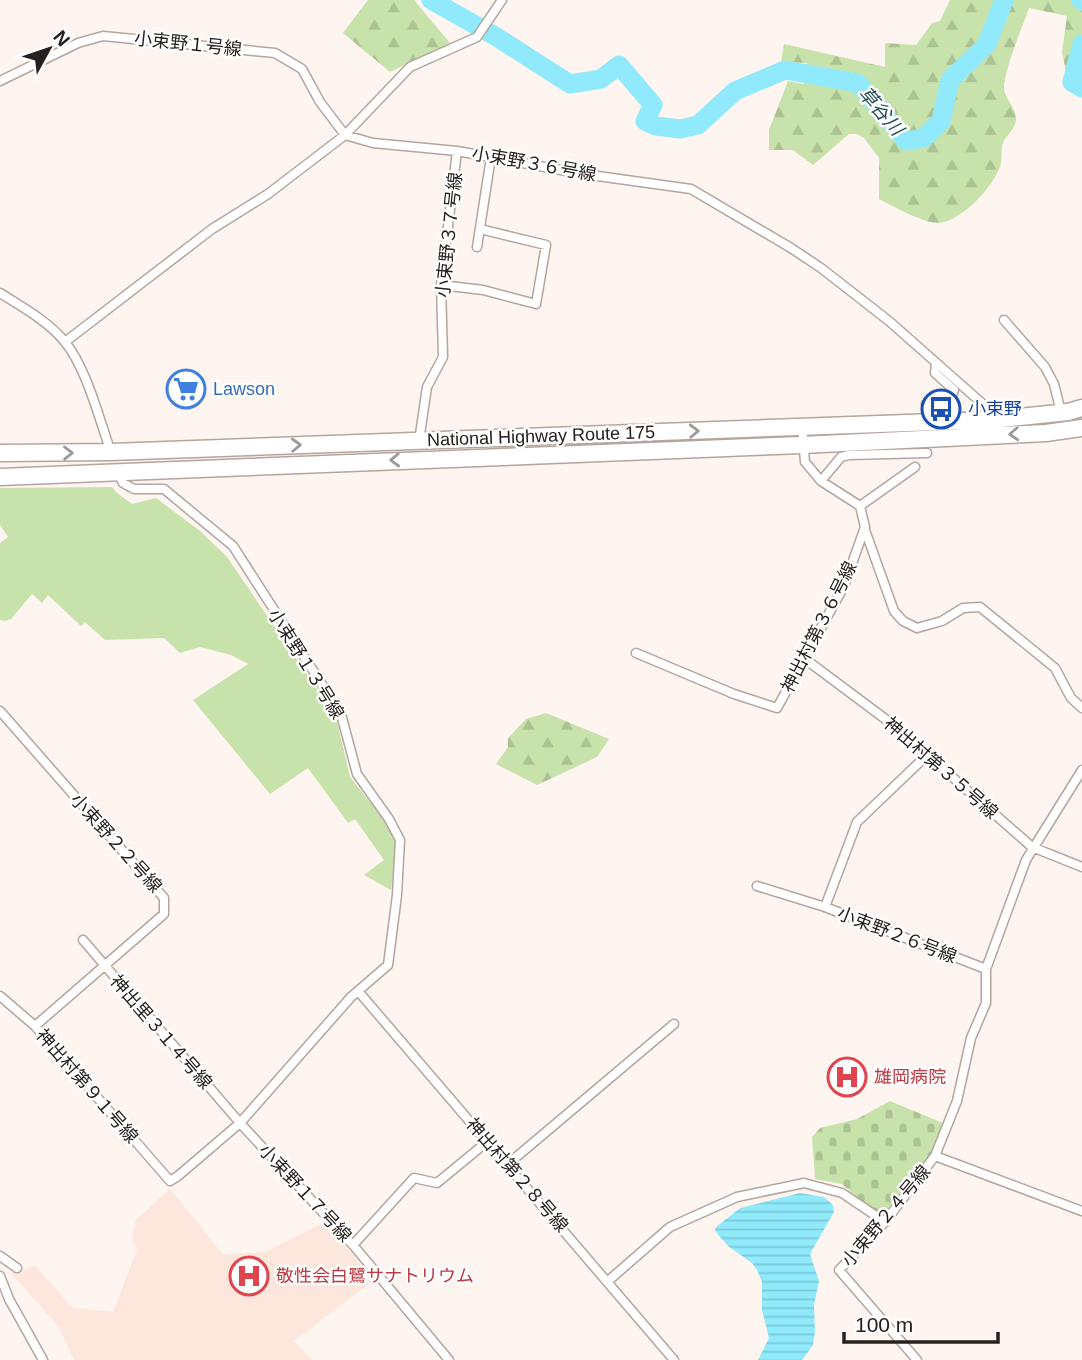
<svg xmlns="http://www.w3.org/2000/svg" width="1082" height="1360" font-family="Arial,'Noto Sans JP',sans-serif">
<defs>
<pattern id="forest-firs" width="22" height="20" patternUnits="userSpaceOnUse" patternTransform="scale(1.75)"><rect width="22" height="20" fill="#c8e2ab"/><path d="M5 1l3.5 6h-7zM16 11l3.5 6h-7z" fill="#acc293"/></pattern>
<pattern id="cemetery-stones" width="16" height="16" patternUnits="userSpaceOnUse" patternTransform="scale(1.75)"><rect width="16" height="16" fill="#c8e2ab"/><path d="M2 7V4a2 2 0 0 1 4 0v3zM10 15v-3a2 2 0 0 1 4 0v3z" fill="#acc293"/></pattern>
<pattern id="water-rules" width="6" height="5" patternUnits="userSpaceOnUse" patternTransform="scale(1.75)"><rect width="6" height="5" fill="#90eafb"/><path d="M0 2.5h6" fill="none" stroke="#7cc8d7"/></pattern>
</defs>
<rect width="100%" height="100%" fill="#fef4f0"/>
<path fill="#fde6db" d="M 170,1189 L 223,1254 L 265,1252 L 325,1222 L 374,1280 L 294,1341 L 312,1360 L 74,1360 L 59,1327 L 11,1273 L 35,1266 L 73,1308 L 113,1312 L 137,1250 L 132,1240 L 136,1220 Z"/>
<path fill="#c8e2ab" d="M 112,487 L 117,493 L 132,504 L 156,498 L 200,531 L 227,557 L 336,717 L 350,777 L 384,820 L 397,844 L 391,890 L 364,875 L 384,860 L 355,819 L 348,823 L 308,768 L 270,794 L 193,700 L 248,664 L 231,655 L 200,647 L 180,653 L 164,638 L 105,640 L 85,622 L 81,626 L 48,595 L 42,603 L 32,594 L 11,619 L 5,621 L 0,620 L 0,543 L 8,537 L 0,525 L 0,488 Z"/>
<path fill="url(#forest-firs)" d="M 368,0 L 414,0 L 450,43 L 390,72 L 343,33 Z
M 950,0 L 1082,0 L 1082,75 L 1077,92 L 1069,86 L 1062,52 L 1067,16 L 1029,8 C 1021,31 1010,55 1005,79 C 1000,98 1015,103 1016,118 C 1017,129 1004,136 1002,146 C 1001,153 1002,161 1000,167 C 992,188 962,221 938,223 C 923,223 893,206 879,199 L 879,158 L 864,138 L 857,134 L 849,134 L 813,165 L 793,150 L 769,150 L 769,130 L 788,81 L 804,84 L 807,63 L 781,62 L 784,44 L 885,67 L 885,43 L 916,45 L 932,23 L 940,21 Z
M 546,713 L 609,739 L 597,757 L 537,785 L 496,764 L 508,747 L 508,738 L 526,719 Z"/>
<path fill="url(#cemetery-stones)" d="M 890,1101 L 945,1124 L 932,1156 L 886,1216 L 863,1203 L 842,1184 L 815,1179 L 812,1137 L 820,1128 L 857,1119 Z"/>
<path fill="url(#water-rules)" d="M 800,1193 L 824,1197 L 833,1205 L 834,1212 L 810,1254 L 819,1281 L 814,1305 L 815,1332 L 813,1345 L 802,1360 L 758,1360 L 769,1338 L 762,1310 L 762,1282 L 757,1270 L 752,1263 L 728,1246 L 715,1231 L 716,1227 L 740,1208 Z"/>
<g fill="none" stroke-linecap="round" stroke-linejoin="round">
<path stroke="#90eafb" stroke-width="19" d="M 431,0 L 495,36 L 570,84 L 601,79 L 619,65 L 653,105 L 645,121 L 656,126 L 680,129 L 698,125 L 735,91 L 785,70 L 858,83 L 906,141 L 924,138 L 941,121 L 950,80 L 987,44 L 1004,0
M 1081,0 L 1082,1
M 1082,44 L 1072,82 L 1082,88"/>
<defs>
<path id="street" d="M 0,81 L 78,43 L 103,36 L 275,53 L 302,69 L 320,102 L 345,135 L 410,67 L 477,37 L 502,0
M 477,247 L 491,157
M 441,285 L 483,290 L 536,304 L 546,245 L 480,229
M 0,293 C 22,307 48,321 65,342 C 87,369 99,419 111,452
M 1004,320 L 1045,367 L 1054,384 L 1061,412
M 65,342 L 212,229 L 268,194 L 345,135 L 373,143 L 457,151 L 583,174 L 691,189 L 791,248 L 821,268 L 889,321 L 984,405 L 990,420
M 926,404 L 950,401 L 954,390 L 935,373 L 936,363
M 802,426 L 805,462 L 821,481 L 841,457 L 849,455 L 927,453
M 419,441 L 427,387 L 443,357 L 441,285 L 457,151
M 821,481 L 860,506
M 865,530 L 894,611 L 903,621 L 917,628 L 942,621 L 963,608 L 980,607 L 1055,668 L 1071,698 L 1082,708
M 636,653 L 734,694 L 777,708 L 844,586 L 865,527 L 860,506 L 915,467
M 805,659 L 892,724 L 1032,847 L 1082,867
M 0,711 L 164,898 L 164,914 L 35,1026
M 926,756 L 857,822 L 825,907 L 986,969
M 757,886 L 825,907
M 83,940 L 240,1123 L 353,1245 L 449,1360
M 358,991 L 674,1360
M 0,996 L 35,1026 L 170,1181 L 178,1176 L 240,1123 L 351,997 L 388,965 L 397,895 L 400,840 L 389,819 L 357,774 L 341,714 L 233,546 L 164,489 L 134,489 L 123,483 L 118,472
M 935,1156 L 1082,1211
M 508,1164 L 674,1024
M 353,1245 L 414,1178 L 437,1183 L 488,1141
M 0,1256 L 17,1268
M 0,1276 L 9,1299 L 43,1360
M 608,1281 L 670,1227 L 737,1197 L 804,1183 L 842,1193 L 885,1222
M 917,1360 L 839,1270 L 885,1222 L 935,1156 L 957,1101 L 971,1038 L 986,1003 L 986,969 L 1026,860 L 1082,770"/>
<path id="highway" d="M 0,453 L 111,452 L 990,420 L 1068,412 L 1082,408
M 0,477 L 802,445 L 1046,433 L 1082,428"/>
</defs>
<use href="#street" stroke="#b4a59f" stroke-width="11"/>
<use href="#highway" stroke="#b4a59f" stroke-width="19"/>
<use href="#street" stroke="#fff" stroke-width="8"/>
<use href="#highway" stroke="#fff" stroke-width="16"/>
</g>
<defs><path id="oneway-chevron" d="M-2-3.5L2.5 0L-2 3.5" fill="none" stroke-width="1.6" stroke-linecap="round" stroke-linejoin="round" transform="scale(1.75)"/></defs>
<g stroke="#9d9b9a">
<use href="#oneway-chevron" transform="translate(694 431) rotate(-2)"/>
<use href="#oneway-chevron" transform="translate(1014 434) rotate(177)"/>
<use href="#oneway-chevron" transform="translate(296 445) rotate(-2)"/>
<use href="#oneway-chevron" transform="translate(68 453) rotate(-1)"/>
<use href="#oneway-chevron" transform="translate(395 460) rotate(178)"/>
</g>
<defs>
<symbol id="supermarket-ring" viewBox="-11 -11 22 22"><circle r="9.5" fill="#fff" stroke="#3f7fe0" stroke-width="1.5"/><path d="M-6-5.5h2.5l.6 2H6L4.5 2H-2.5L-4.4-4H-6ZM-1.5 3.2a1.3 1.3 0 1 0 .1 0ZM3 3.2a1.3 1.3 0 1 0 .1 0Z" fill="#3f7fe0"/></symbol>
<symbol id="bus-ring" viewBox="-11 -11 22 22"><circle r="9.5" fill="#fff" stroke="#1a4fb4" stroke-width="1.5"/><path d="M-5-6H5V4H4V6H2V4H-2V6H-4V4H-5ZM-3.5-4V0h7V-4ZM-3.5 1.2v1.5H-2V1.2ZM2 1.2v1.5H3.5V1.2Z" fill="#1a4fb4"/></symbol>
<symbol id="hospital-ring" viewBox="-11 -11 22 22"><circle r="9.5" fill="#fff" stroke="#e0444e" stroke-width="1.5"/><path d="M-5-5h3v3.5h4V-5h3V5h-3V1.5h-4V5h-3Z" fill="#e0444e"/></symbol>
</defs>
<g fill-rule="evenodd">
<use href="#supermarket-ring" x="164" y="367" width="44" height="44"/>
<use href="#bus-ring" x="919" y="387" width="44" height="44"/>
<use href="#hospital-ring" x="825" y="1055" width="44" height="44"/>
<use href="#hospital-ring" x="227" y="1254" width="44" height="44"/>
</g>
<g text-anchor="middle" dominant-baseline="central" stroke-width="5" stroke-linejoin="round" paint-order="stroke">
<g font-size="18" fill="#26201e" stroke="#fff">
<text transform="translate(188 44) rotate(6)">小束野１号線</text>
<text transform="translate(534 164) rotate(10)">小束野３６号線</text>
<text transform="translate(449 235) rotate(-84)">小束野３７号線</text>
<text transform="translate(541 436) rotate(-2)">National Highway Route 175</text>
<text transform="translate(819 627) rotate(-63)">神出村第３６号線</text>
<text transform="translate(306 664) rotate(58)">小束野１３号線</text>
<text transform="translate(941 768) rotate(41)">神出村第３５号線</text>
<text transform="translate(116 843) rotate(48)">小束野２２号線</text>
<text transform="translate(897 935) rotate(21)">小束野２６号線</text>
<text transform="translate(161 1032) rotate(49)">神出里３１４号線</text>
<text transform="translate(87 1086) rotate(49)">神出村第９１号線</text>
<text transform="translate(517 1175) rotate(49)">神出村第２８号線</text>
<text transform="translate(305 1193) rotate(47)">小束野１７号線</text>
<text transform="translate(886 1216) rotate(-50)">小束野２４号線</text>
</g>
<g font-size="18" fill="#366cbe" stroke="#fff" text-anchor="start">
<text x="213" y="389">Lawson</text>
</g>
<g font-size="18" fill="#164399" stroke="#fff" text-anchor="start">
<text x="968" y="409">小束野</text>
</g>
<g font-size="18" fill="#be3a42" stroke="#fff" text-anchor="start">
<text x="874" y="1077">雄岡病院</text>
<text x="276" y="1276">敬性会白鷺サナトリウム</text>
</g>
<g font-size="19" font-style="italic" fill="#244d54" stroke="#fff">
<text transform="translate(881 111) rotate(49)">草谷川</text>
</g>
</g>
<g transform="translate(49 49) rotate(50)" stroke="#ffffff" stroke-width="5" paint-order="stroke">
<path d="M0-5L12 26L0 18L-12 26Z" fill="#26201e"/>
<text y="-10" font-size="19" font-weight="bold" text-anchor="middle" fill="#26201e">N</text>
</g>
<path d="M844 1332v10h154v-10" fill="none" stroke="#26201e" stroke-width="3.5"/>
<text x="855" y="1332" font-size="21" fill="#26201e" stroke="#ffffff" stroke-width="5" paint-order="stroke">100 m</text>
</svg>
